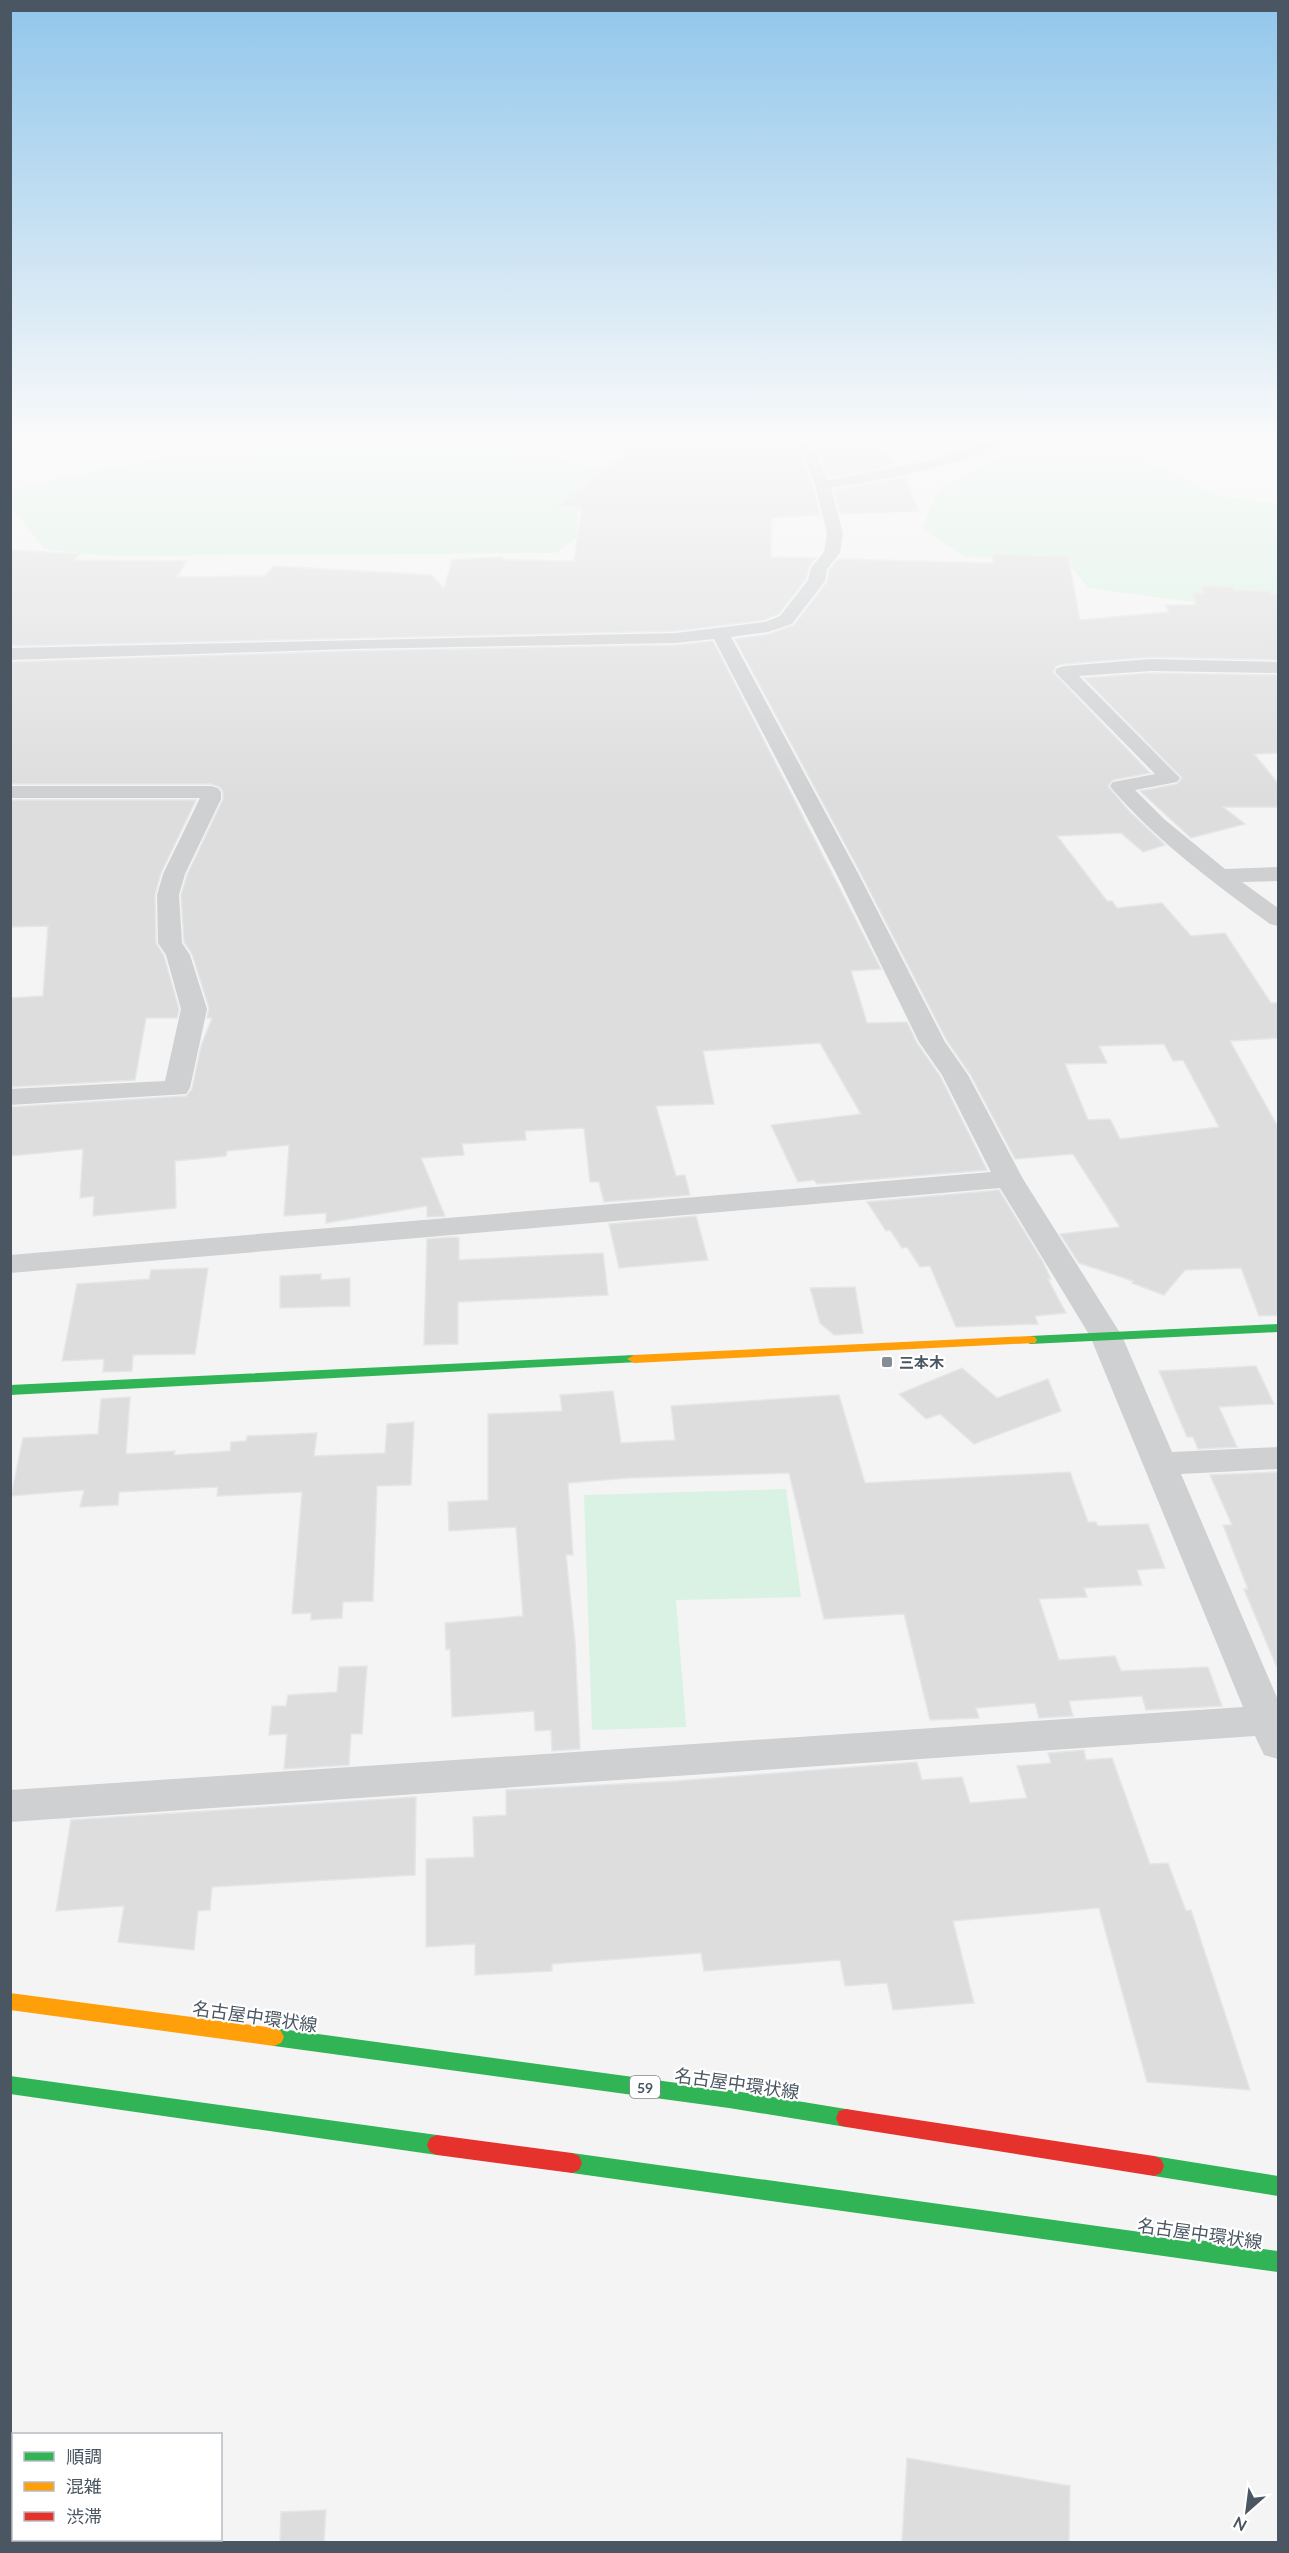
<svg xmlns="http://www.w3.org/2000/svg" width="1289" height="2553" font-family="Lato,'Noto Sans JP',sans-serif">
<rect width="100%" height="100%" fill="#f4f4f4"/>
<path fill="#d9f2e3" d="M 352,442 L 503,442 L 523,444 L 565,460 L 612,470 L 604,509 L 577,512 L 579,536 L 556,553 L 108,556 L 44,549 L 11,507 L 11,489 L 190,451 Z
M 1035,442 L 1142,442 L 1146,460 L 1216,495 L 1278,504 L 1278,600 L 1255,610 L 1089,588 L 1064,559 L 965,557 L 922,529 L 939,488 Z
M 786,1489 L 801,1597 L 676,1600 L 686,1727 L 592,1730 L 584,1495 Z"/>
<path fill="#ddddde" stroke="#e5e6e7" stroke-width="1.5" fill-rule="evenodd" d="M 638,442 L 792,442 L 798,448 L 813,486 L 820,515 L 771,518 L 771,557 L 816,558 L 809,567 L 806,579 L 779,614 L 764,620 L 676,631 L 10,646 L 10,550 L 80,554 L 73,560 L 187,561 L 177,577 L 265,576 L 274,566 L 432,575 L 444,589 L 452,560 L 503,557 L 503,560 L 574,561 L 582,507 L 558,506 Z
M 813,442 L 877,442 L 896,465 L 829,477 Z
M 906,477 L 918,511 L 840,514 L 834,490 Z
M 992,554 L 1068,556 L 1080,620 L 1169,612 L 1165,605 L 1196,605 L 1193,593 L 1204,593 L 1201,586 L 1233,587 L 1234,590 L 1269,591 L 1271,594 L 1278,594 L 1278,660 L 1151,657 L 1064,664 L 1056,666 L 1053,672 L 1150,773 L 1113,780 L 1108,786 L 1129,811 L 1165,845 L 1143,852 L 1121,833 L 1057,836 L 1107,901 L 1112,901 L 1117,908 L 1162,903 L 1191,936 L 1225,933 L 1271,1003 L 1278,1003 L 1278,1038 L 1230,1041 L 1278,1127 L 1278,1315 L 1259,1316 L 1241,1268 L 1185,1270 L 1164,1295 L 1132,1283 L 1133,1281 L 1079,1263 L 1060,1234 L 1120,1227 L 1073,1154 L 1015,1159 L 970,1074 L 947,1041 L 861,874 L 735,639 L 769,634 L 794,625 L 827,582 L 829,570 L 838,559 L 993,563 ZM 1164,1044 L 1173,1061 L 1183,1060 L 1219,1127 L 1120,1139 L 1110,1119 L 1088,1120 L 1065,1064 L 1107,1063 L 1099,1046 Z
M 713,641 L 881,969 L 851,971 L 867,1023 L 907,1022 L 917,1043 L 940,1076 L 987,1170 L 817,1184 L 814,1180 L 798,1182 L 771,1125 L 861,1114 L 820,1043 L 703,1051 L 714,1104 L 656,1106 L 676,1176 L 685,1175 L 690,1195 L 604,1202 L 599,1182 L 590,1182 L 584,1128 L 525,1131 L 526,1140 L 462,1144 L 464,1155 L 421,1158 L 445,1216 L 427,1217 L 427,1206 L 326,1223 L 326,1213 L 284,1216 L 289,1145 L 227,1151 L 226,1156 L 175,1161 L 176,1208 L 93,1216 L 94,1196 L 80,1198 L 83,1149 L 10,1156 L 10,1107 L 186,1096 L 192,1089 L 201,1046 L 212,1018 L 207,1018 L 209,1008 L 192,954 L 184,942 L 181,895 L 187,875 L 223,799 L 223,792 L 220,787 L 211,784 L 10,784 L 10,662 L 351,651 L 676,645 Z
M 1151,673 L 1278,675 L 1278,753 L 1254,754 L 1278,783 L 1278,807 L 1223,807 L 1245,824 L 1191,838 L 1140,791 L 1177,784 L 1182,778 L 1084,678 Z
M 10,800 L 196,800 L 161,873 L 155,895 L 156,943 L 164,956 L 179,1009 L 177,1018 L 146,1018 L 135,1080 L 10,1087 L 10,998 L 43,996 L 48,926 L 10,927 Z
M 999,1190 L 1043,1262 L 1051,1279 L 1048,1279 L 1066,1313 L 1035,1316 L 1038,1324 L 956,1327 L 930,1266 L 920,1267 L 907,1247 L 902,1248 L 890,1230 L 886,1231 L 867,1202 Z
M 696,1216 L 708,1260 L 619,1268 L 609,1224 Z
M 453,1237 L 459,1238 L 459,1260 L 603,1253 L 608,1295 L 458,1302 L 458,1344 L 424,1345 L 427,1239 Z
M 208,1268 L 195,1354 L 133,1355 L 132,1371 L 103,1372 L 104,1359 L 62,1361 L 77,1284 L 149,1279 L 151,1270 Z
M 321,1274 L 321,1280 L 350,1278 L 350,1306 L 280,1308 L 280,1276 Z
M 855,1287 L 863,1333 L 834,1335 L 820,1323 L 810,1288 Z
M 1256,1366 L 1274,1404 L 1219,1407 L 1237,1447 L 1198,1449 L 1193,1437 L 1187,1437 L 1159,1371 Z
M 962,1368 L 997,1398 L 1048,1379 L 1061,1411 L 974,1444 L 940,1414 L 926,1419 L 899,1394 Z
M 613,1391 L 621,1443 L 675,1440 L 671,1406 L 839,1395 L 865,1483 L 1070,1472 L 1088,1522 L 1096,1522 L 1098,1526 L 1148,1524 L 1165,1568 L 1137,1570 L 1142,1585 L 1084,1588 L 1087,1597 L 1039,1599 L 1059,1660 L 1115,1656 L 1121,1671 L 1208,1667 L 1222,1706 L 1146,1710 L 1142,1696 L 1069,1701 L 1073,1716 L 1039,1718 L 1035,1703 L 976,1708 L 979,1718 L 930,1720 L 904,1614 L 824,1619 L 789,1473 L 628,1478 L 568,1483 L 573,1555 L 566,1555 L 575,1641 L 580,1749 L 552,1751 L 551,1730 L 535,1731 L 534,1711 L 452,1717 L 450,1649 L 446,1650 L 445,1623 L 523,1616 L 516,1527 L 449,1531 L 448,1502 L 488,1500 L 488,1414 L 562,1411 L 560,1395 Z
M 130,1397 L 126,1454 L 175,1451 L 174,1455 L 230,1451 L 231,1442 L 246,1441 L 247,1436 L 317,1433 L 314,1456 L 385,1453 L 387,1424 L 414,1422 L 411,1485 L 377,1486 L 373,1601 L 343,1602 L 342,1618 L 311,1620 L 311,1613 L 292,1614 L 302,1492 L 217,1496 L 218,1487 L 119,1492 L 118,1505 L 80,1507 L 84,1490 L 11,1496 L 23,1438 L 98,1434 L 101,1399 Z
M 1278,1472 L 1278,1670 L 1244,1589 L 1248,1589 L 1223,1525 L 1232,1525 L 1210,1475 Z
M 367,1666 L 362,1734 L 351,1734 L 349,1765 L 284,1769 L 287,1734 L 269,1735 L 272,1706 L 286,1706 L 288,1695 L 337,1692 L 339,1667 Z
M 1084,1750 L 1086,1760 L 1112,1758 L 1150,1864 L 1168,1863 L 1186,1911 L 1191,1910 L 1250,2090 L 1147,2082 L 1099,1908 L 953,1921 L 974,2003 L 893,2010 L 887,1983 L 845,1986 L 840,1960 L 704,1971 L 701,1953 L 552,1964 L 552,1971 L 475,1975 L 475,1944 L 426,1947 L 426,1859 L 474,1857 L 473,1817 L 506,1815 L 506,1790 L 677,1781 L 917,1762 L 922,1780 L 962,1777 L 970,1803 L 1027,1798 L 1017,1766 L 1051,1763 L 1048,1753 Z
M 416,1797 L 415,1875 L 212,1887 L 210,1910 L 198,1911 L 194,1950 L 118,1942 L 124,1906 L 56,1911 L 71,1820 Z
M 907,2458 L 1070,2486 L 1069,2542 L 902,2542 Z
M 326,2510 L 324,2542 L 280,2542 L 281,2512 Z"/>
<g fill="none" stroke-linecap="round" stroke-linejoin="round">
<path fill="#ced0d2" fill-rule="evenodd" d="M 794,442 L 811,442 L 828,480 L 927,461 L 982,442 L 1000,442 C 981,464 864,483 831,488 L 843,533 L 840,553 L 827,569 L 825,581 L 792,624 L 768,632 L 731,637 L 859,875 L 945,1042 L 968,1075 L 1023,1179 L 1122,1336 L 1172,1452 L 1278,1447 L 1278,1469 L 1181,1474 L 1278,1700 L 1278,1759 L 1264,1755 L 1255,1736 L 10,1822 L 10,1790 L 1243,1707 L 1090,1336 L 1000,1188 L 10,1273 L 10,1255 L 991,1172 L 942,1075 L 919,1042 L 837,875 L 714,639 L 676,643 L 351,649 L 10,660 L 10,648 L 676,633 L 765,622 L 780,616 L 808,580 L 811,568 L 824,552 L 827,533 L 815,485 L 800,447 Z
M 1151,659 L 1278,662 L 1278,673 L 1151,671 L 1079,676 L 1180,778 L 1177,782 L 1135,790 L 1164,819 L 1225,869 L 1278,867 L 1278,881 L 1242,882 L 1278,908 L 1278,926 L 1270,924 C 1214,883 1159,843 1113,790 L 1110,786 L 1113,782 L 1155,774 L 1055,672 L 1057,668 L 1064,666 Z
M 10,786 L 211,786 L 218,788 L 221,792 L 221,799 L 185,874 L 179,895 L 182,943 L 190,955 L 207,1009 L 190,1088 L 186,1094 L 10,1105 L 10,1089 L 165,1081 L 181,1009 L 166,955 L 158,943 L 157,895 L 163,874 L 200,798 L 10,798 Z"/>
<path fill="#30b455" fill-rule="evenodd" d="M 1278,1324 L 1278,1332 L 1030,1344 L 1023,1340 L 1030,1336 Z
M 634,1355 L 639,1356 L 641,1359 L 639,1362 L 10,1395 L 10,1385 Z
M 274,2028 L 729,2090 L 846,2109 L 853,2111 L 856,2118 L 853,2125 L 846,2127 L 729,2108 L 274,2046 L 267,2043 L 264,2037 L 267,2031 Z
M 10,2076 L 437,2135 L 444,2138 L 447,2145 L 444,2152 L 437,2155 L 10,2094 Z
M 572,2153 L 1278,2251 L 1278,2272 L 572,2173 L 565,2170 L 562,2163 L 565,2156 Z
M 1154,2156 L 1278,2176 L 1278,2196 L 1154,2176 L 1147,2173 L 1144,2166 L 1147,2159 Z"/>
<path fill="#ff9f0a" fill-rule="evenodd" d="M 1030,1336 L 1035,1337 L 1037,1340 L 1035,1343 L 634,1363 L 627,1359 L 634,1355 Z
M 10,1993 L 274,2028 L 281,2031 L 284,2037 L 281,2043 L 274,2046 L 10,2010 Z"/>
<path fill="#e5322d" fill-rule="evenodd" d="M 846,2109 L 1154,2156 L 1161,2159 L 1164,2166 L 1161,2173 L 1154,2176 L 846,2127 L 839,2125 L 836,2118 L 839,2111 Z
M 437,2135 L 572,2153 L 579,2156 L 582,2163 L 579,2170 L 572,2173 L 437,2155 L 430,2152 L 427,2145 L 430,2138 Z"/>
</g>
<linearGradient id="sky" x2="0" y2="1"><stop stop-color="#91c6eb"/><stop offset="0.55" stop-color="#fafafa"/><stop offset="1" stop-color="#fafafa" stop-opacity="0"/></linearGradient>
<rect width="1289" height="799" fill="url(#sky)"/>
<rect fill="#868d94" stroke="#fff" stroke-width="2" x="881" y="1356" width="12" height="12" rx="3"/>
<g text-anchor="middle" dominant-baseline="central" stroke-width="4.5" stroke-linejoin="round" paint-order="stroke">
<rect fill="#fff" stroke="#808990" stroke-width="1.5" x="630" y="2076" width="30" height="22" rx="4.5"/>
<g font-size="14" font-weight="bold" fill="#4a5661">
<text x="645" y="2087">59</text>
</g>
<g font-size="15" font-weight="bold" fill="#4a5661" stroke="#fff" text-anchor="start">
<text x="899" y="1362">三本木</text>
</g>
<g font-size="18" fill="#4a5661" stroke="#fff">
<text transform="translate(255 2016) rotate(8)">名古屋中環状線</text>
<text transform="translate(737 2083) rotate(8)">名古屋中環状線</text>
<text transform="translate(1200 2233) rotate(8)">名古屋中環状線</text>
</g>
</g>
<rect width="1289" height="2553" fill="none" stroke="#4a5661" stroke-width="24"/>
<rect x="12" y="2433" width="210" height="108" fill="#ffffff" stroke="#b7bbc0" stroke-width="1.5"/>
<rect x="24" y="2452" width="30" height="9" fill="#30b455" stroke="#b7bbc0" stroke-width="1.5"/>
<text x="66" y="2463" font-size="18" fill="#4a5661">順調</text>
<rect x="24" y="2482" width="30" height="9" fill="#ff9f0a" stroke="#b7bbc0" stroke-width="1.5"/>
<text x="66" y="2493" font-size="18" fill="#4a5661">混雑</text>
<rect x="24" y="2512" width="30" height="9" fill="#e5322d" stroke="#b7bbc0" stroke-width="1.5"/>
<text x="66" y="2523" font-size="18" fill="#4a5661">渋滞</text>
<g transform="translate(1247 2511) rotate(208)" stroke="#ffffff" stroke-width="4.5" paint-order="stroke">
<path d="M0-4.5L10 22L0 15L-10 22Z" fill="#4a5661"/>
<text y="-9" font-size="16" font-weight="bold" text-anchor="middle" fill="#4a5661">N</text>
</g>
</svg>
